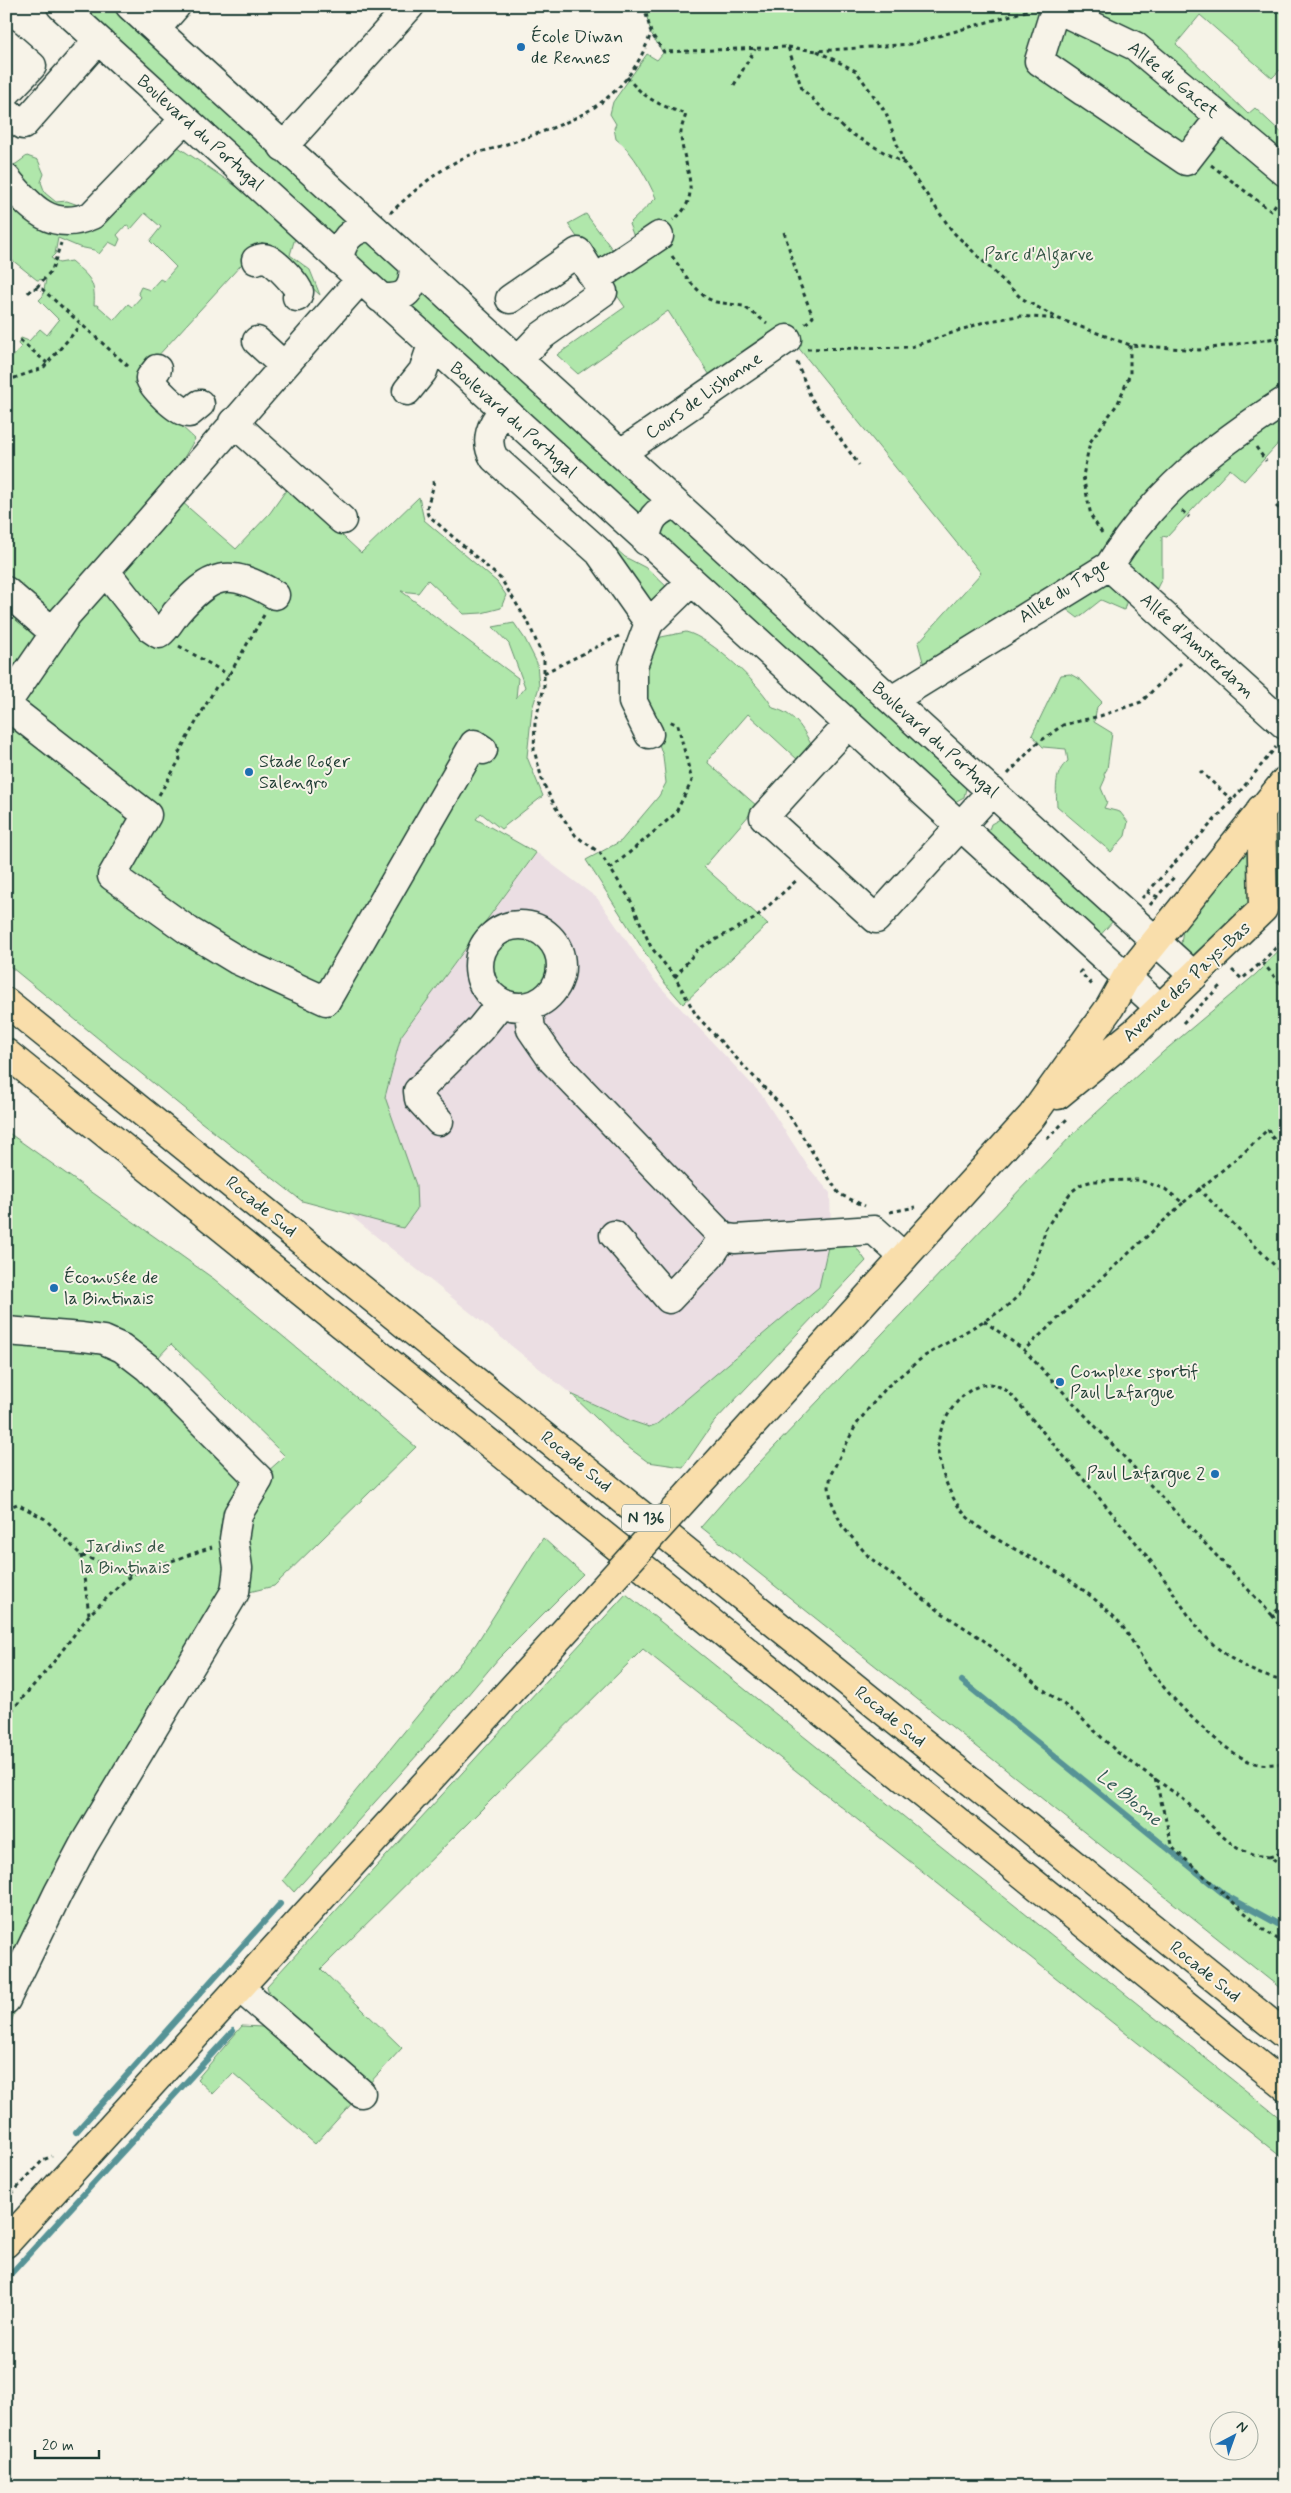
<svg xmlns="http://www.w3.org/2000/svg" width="1291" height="2493" font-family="Mynerve,sans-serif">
<rect width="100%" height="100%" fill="#f7f3e8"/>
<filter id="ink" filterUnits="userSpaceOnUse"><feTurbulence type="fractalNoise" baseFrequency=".02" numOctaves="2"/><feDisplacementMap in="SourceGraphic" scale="10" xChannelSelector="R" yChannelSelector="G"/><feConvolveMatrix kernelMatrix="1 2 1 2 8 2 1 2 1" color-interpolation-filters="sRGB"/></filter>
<g filter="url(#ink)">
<path fill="#ebdee3" d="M 537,853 L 597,898 L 653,979 L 761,1094 L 809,1168 L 830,1193 L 831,1233 L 819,1287 L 658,1424 L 649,1427 L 630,1421 L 571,1394 L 299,1174 Z"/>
<path fill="#b0e7ab" stroke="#689270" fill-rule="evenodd" d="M 72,6 L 120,6 L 352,218 L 338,241 Z
M 644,6 L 1285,6 L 1285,74 L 1280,70 L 1272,78 L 1200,15 L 1176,44 L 1248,114 L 1255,108 L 1285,136 L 1285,436 L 1244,481 L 1230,469 L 1167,537 L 1162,536 L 1162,578 L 1156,590 L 1129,593 L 1124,610 L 1101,600 L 1078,618 L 1049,596 L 925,669 L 918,643 L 981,573 L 797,346 L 715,383 L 668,311 L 578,374 L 557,355 L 625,307 L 568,224 L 586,214 L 612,249 L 634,237 L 629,224 L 656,198 C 648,180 633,151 616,139 L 614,128 L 616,124 L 610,114 L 613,102 L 647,54 L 657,60 L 663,53 L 651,33 Z
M 159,134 L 277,214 L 295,238 L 290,255 L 310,270 L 320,295 L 262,242 L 134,382 L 195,439 L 166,488 L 236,549 L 270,513 L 289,486 L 361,553 L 419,497 L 424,520 L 497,582 L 506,595 L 501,608 L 482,613 L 464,614 L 428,580 L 418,593 L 401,591 L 518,678 L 516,698 L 525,687 L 509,644 L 493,627 L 514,623 L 525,639 L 537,663 L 539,687 L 532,709 L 527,757 L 543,796 L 501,829 L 481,813 L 476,819 L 536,853 L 401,1036 L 385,1097 L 416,1185 L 417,1209 L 403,1228 L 302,1201 L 192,1115 L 6,963 L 6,356 L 8,355 L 12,358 L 21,347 L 18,344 L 21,338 L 29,341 L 40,329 L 47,335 L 59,320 L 39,300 L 43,296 L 46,279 L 37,280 L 6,255 L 6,167 L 16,164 L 27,156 L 38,160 L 44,174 L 41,182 L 45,193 L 56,202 L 67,201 L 89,209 ZM 145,213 L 161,227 L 150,241 L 176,267 L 164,281 L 160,279 L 150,290 L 141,287 L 138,293 L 141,297 L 132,307 L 128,304 L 114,320 L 97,305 L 94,305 C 96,280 88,276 71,261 L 59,263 L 51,258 L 55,254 L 58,238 L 79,247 L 94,250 L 99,254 L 109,242 L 117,246 L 120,239 L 117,235 L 126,225 L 131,229 Z
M 362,235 L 403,266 L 394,293 L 350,260 Z
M 418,287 L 659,499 L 643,523 L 402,303 Z
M 503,448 L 625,557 L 648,569 L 669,589 L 655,606 Z
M 672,514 L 967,784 L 964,797 L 953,803 L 653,527 Z
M 686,632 C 711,638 761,685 773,708 C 795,714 802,727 812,746 L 798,760 L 748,714 L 709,759 L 708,763 L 757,806 L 704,867 L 768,924 L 683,1004 L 663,981 L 586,860 L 621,841 L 659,796 L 666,783 L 663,756 L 650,718 L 639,669 L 661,637 Z
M 1070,674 L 1081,680 L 1102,702 L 1097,707 L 1094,722 L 1112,733 L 1107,769 L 1104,774 L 1105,779 L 1101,788 L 1107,802 L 1104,808 L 1120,812 L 1128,822 L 1125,836 L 1111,852 L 1057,806 C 1056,789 1054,772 1068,761 L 1066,749 L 1043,747 L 1032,735 L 1061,675 Z
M 1285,798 L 1285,879 L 1205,956 L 1195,958 L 1186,952 L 1181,944 L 1183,929 Z
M 1002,818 L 1114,920 L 1096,940 L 987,835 L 991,824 Z
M490 964a29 29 0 1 1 58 0a29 29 0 1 1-58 0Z
M 1285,944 L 1285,1992 L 701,1527 L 736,1487 L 1072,1135 L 1163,1052 L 1256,974 Z
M 6,1131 L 214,1279 L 416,1447 L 274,1586 L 241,1594 L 38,1944 L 6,2037 L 6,1338 L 103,1344 L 259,1479 L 285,1456 L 171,1344 L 148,1368 L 125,1343 L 6,1327 Z
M 830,1238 L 854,1244 L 866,1261 L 714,1422 L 683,1467 L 648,1462 L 621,1442 L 571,1394 L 631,1421 L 649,1427 L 657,1424 L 819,1287 Z
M 543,1538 L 583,1574 L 498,1659 L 419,1753 L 294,1892 L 283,1880 L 476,1644 Z
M 626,1594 L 1285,2122 L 1285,2160 L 643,1649 L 321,1969 L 402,2048 L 367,2086 L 270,1998 L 267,1986 Z
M 242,2026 L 262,2027 L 281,2036 L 355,2100 L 315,2144 L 233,2073 L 213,2094 L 197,2079 Z"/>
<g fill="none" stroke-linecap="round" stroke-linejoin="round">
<path stroke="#579396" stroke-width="6" d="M 962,1681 L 1225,1895 L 1285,1928
M 76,2132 L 280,1904
M 6,2279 L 233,2031"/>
<defs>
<path id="minor" d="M 61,6 L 1159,1007
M 130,6 L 1194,976
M 1051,6 L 1135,46 L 1285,172
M 1056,6 L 1039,61 L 1084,92
M 156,29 L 176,6
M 6,43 L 32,66 L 6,93
M 1090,96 L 1186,161 L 1220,117
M 6,111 L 23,125 L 98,40
M 283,147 L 410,6
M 6,178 C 30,208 53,233 92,215 L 185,119
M 256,260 C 260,258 264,257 268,259 C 276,263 297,284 299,292 L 297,297
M 339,260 C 342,240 350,230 371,226
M 595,279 L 659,236
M 380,298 C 407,299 413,292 414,265
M 510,299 L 578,252 L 603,292 L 540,337 L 518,360
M 257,341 L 283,365
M 157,369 L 150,378 C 152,387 179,413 189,413 L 200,404
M 407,391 L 423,371 L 432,345
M 503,411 C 491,424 484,441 494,458 L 599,552 L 649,623
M 233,422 L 342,520
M 621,453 L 787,339
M 646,541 C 648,520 655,510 676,504
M 1109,566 L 1285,725
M 106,572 L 150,628 L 159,634 C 166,629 171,620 176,613 C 211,573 228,567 275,595
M 6,591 L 52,631 C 156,516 256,396 360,280
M 892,700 L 1109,566 C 1155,492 1213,447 1285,401
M 6,704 L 65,618
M 6,705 L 147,815 L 112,876 L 189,931 L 237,960 L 326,1001 L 474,744 L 483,750
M 848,725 L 764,817 L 876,919 L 992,791
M 649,734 L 633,702 L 633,666 L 649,623 L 691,582
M479 966a41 41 0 1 1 82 0a41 41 0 1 1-82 0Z
M 528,1006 L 531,1029 L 553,1061 L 723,1237
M 439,1121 L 419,1099 L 418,1091 L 480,1029 L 501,1003
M 614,1235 L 669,1299 L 711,1255 L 723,1237 L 735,1239 L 874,1230 L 904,1257
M 6,1331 L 82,1337 L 104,1340 L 122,1348 L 148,1368 L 259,1479 L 238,1514 L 234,1539 L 238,1568 L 235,1592 L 84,1844 L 58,1893 L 6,2000
M 240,1988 L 361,2093"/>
<path id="major" d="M 1058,1095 L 1135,1032 L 1263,909 L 1261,809
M 691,1492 L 1032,1116 L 1110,1007 L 1126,978 L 1285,781
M 6,2243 L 595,1598"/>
<path id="highway" d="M 6,1002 L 1285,2035
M 6,1053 L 1285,2086"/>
</defs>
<use href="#minor" stroke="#1f3d34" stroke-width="31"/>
<use href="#major" stroke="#1f3d34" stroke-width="31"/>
<use href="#highway" stroke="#1f3d34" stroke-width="31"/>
<path stroke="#1f3d34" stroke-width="3" stroke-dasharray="4 4" stroke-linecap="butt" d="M 644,6 L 651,33 L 664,52 L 788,47 L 802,89 L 848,132 L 905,164 L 953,232 L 1021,298 L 1059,319 L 1130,345 L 1199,350 L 1276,338 L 1285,339
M 788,47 L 817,51 L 911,44 L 1029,10
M 817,51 L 856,71 L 886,113 L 904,164
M 627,77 C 643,98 661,106 686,114 C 684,121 680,129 681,137 C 684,168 704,198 673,220
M 734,85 L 755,49
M 1211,165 L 1271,211 L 1282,195
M 390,213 C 413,192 435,172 463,158 C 473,153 485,151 495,148 C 565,124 624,110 651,33
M 784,232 L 800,284 L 813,317 L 805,324
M 672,256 L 690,282 L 706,298 L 716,302 L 743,306 L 767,323
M 37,287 L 52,270 L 61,243
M 28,293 L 32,288 L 42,289 L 129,367
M 20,340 L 47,363
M 807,349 L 911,347 L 984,322 L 1018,316 L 1058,319
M 797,362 L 811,398 L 859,465
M 6,381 L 43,368 L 81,325
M 1279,433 L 1284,441
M 1256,447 L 1266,461
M 433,481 C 435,492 424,504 428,515 L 501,579 L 529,624 L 544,660 L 544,687 L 535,722 L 534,750 L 543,783 L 556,808 L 576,836 L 600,853 L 630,899 L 651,947 L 675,977 L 696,1015 L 787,1112 L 839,1194 L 865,1206
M 1276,506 L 1285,514
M 1182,511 L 1189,517
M 1102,533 L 1091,516 L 1083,476 L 1090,442 L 1118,403 L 1130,374 L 1130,345
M 179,646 L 229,675
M 544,673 L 619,636
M 1200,771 L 1233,801
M 1008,774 L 1035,745 L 1063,725 L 1100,716 L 1141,702 L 1181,663
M 159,795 L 180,759 L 178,754 L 216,687 L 225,682 L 264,615
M 610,869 L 675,814 L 692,781 L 678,725 L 669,721
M 1147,892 L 1158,897
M 1142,898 L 1233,800 L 1276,747
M 1150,905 L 1174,877
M 1262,962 L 1285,938
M 1082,970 L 1080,972 L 1094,987
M 1232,970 L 1242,979 L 1262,962 L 1285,989
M 675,977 L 698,949 L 754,919 L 798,879
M 1183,1023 L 1221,985
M 1047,1139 L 1069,1117
M 1285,1151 L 1271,1136 L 1268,1129 L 1250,1147 L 1183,1203 L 1165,1189 L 1139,1180 L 1093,1181 L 1082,1184 L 1071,1192 L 1046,1228 L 1033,1272 L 1019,1295 L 1004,1309 L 923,1357 L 888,1386 L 869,1408 L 856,1425 L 831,1474 L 829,1487 L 831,1500 L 842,1526 L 869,1557 L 942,1613 L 982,1639 L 1041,1688 L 1077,1714 L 1117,1752 L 1182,1798 L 1222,1836 L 1237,1848 L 1252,1855 L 1269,1857 L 1285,1868
M 1198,1188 L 1285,1276
M 1183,1203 L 1024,1350 L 1272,1615 L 1285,1603
M 890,1212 L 916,1207
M 984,1321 L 1024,1350
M 6,1509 L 17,1504 L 45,1519 L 81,1555 L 131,1575 L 212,1547
M 81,1555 L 89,1614
M 1272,1615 L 1285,1633
M 1285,1681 C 1260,1677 1233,1662 1214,1645 C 1189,1622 1174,1590 1153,1564 C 1107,1505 1057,1449 1009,1392 C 1002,1388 996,1384 988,1384 C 962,1386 940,1420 938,1444 C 936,1460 949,1494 959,1507 C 983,1541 1042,1558 1075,1584 C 1090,1595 1105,1607 1118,1621 C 1130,1635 1138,1653 1149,1668 C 1167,1695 1221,1751 1251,1762 C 1261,1766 1274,1764 1285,1763
M 6,1717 L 52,1664 L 89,1615 L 131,1575
M 1155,1778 L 1173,1848 L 1264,1930 L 1285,1944
M 1269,1857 L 1285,1852
M 6,2200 L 43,2160 L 52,2156"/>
<use href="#minor" stroke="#f7f3e8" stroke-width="28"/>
<use href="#major" stroke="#f9deab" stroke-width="28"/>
<use href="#highway" stroke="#f9deab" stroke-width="28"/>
<defs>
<path id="major-bridge" d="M 595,1598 L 691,1492"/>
</defs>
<use href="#major-bridge" stroke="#1f3d34" stroke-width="31" stroke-linecap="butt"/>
<use href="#major-bridge" stroke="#f9deab" stroke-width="28"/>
</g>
</g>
<g fill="#1f6fb2" stroke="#f7f3e8" stroke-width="2">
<circle cx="521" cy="47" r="5"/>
<circle cx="249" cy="772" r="5"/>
<circle cx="54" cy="1288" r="5"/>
<circle cx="1060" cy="1382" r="5"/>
<circle cx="1215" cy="1474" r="5"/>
</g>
<g text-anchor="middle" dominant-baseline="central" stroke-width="4" stroke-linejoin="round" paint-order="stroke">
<rect fill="#f7f3e8" stroke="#60746a" stroke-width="1" x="622" y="1504.5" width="48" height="27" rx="4"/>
<g font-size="16" font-weight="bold" fill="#1f3d34">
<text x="646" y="1518">N 136</text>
</g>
<g font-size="18" fill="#1f3d34" stroke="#f7f3e8" text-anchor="start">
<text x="531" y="37">École Diwan<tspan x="531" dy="21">de Rennes</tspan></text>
<text x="259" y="762">Stade Roger<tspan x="259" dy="21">Salengro</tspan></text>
<text x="64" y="1278">Écomusée de<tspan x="64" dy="21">la Bintinais</tspan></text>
<text x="1070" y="1372">Complexe sportif<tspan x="1070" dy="21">Paul Lafargue</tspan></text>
<text x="1205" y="1474" text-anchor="end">Paul Lafargue 2</text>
</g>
<g font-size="18" fill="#1f3d34" stroke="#f7f3e8">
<text transform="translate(1173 80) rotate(39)">Allée du Gacet</text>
<text transform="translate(200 133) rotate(42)">Boulevard du Portugal</text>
<text transform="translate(704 396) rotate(-35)">Cours de Lisbonne</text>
<text transform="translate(513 420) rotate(42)">Boulevard du Portugal</text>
<text transform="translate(1064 591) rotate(-33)">Allée du Tage</text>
<text transform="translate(1197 646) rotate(42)">Allée d'Amsterdam</text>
<text transform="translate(935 740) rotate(42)">Boulevard du Portugal</text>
<text transform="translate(1187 982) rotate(-43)">Avenue des Pays-Bas</text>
<text transform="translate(261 1207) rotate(39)">Rocade Sud</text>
<text transform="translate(576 1462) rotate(39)">Rocade Sud</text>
<text transform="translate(890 1717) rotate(39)">Rocade Sud</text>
<text transform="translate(1205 1972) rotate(39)">Rocade Sud</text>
</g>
<g font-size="18" fill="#355646" stroke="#f7f3e8">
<text x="1039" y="255">Parc d'Algarve</text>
<text x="125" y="1547">Jardins de<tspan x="125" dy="21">la Bintinais</tspan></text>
</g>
<g font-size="19" font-style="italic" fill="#325a55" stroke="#f7f3e8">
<text transform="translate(1129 1798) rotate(39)">Le Blosne</text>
</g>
</g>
<rect width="1291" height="2493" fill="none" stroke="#f7f3e8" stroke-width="25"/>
<rect x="12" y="12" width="1266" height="2468" fill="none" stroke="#1f3d34" stroke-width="2" filter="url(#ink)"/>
<g transform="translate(1234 2436) rotate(41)"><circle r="24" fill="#f7f3e8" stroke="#a1aaa0"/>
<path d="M0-4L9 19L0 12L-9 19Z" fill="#1f6fb2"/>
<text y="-8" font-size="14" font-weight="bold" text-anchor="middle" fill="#1f3d34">N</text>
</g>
<path d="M35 2450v8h64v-8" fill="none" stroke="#1f3d34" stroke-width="2.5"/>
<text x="42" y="2450" font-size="15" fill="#1f3d34" stroke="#f7f3e8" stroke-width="4" paint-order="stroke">20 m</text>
</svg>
